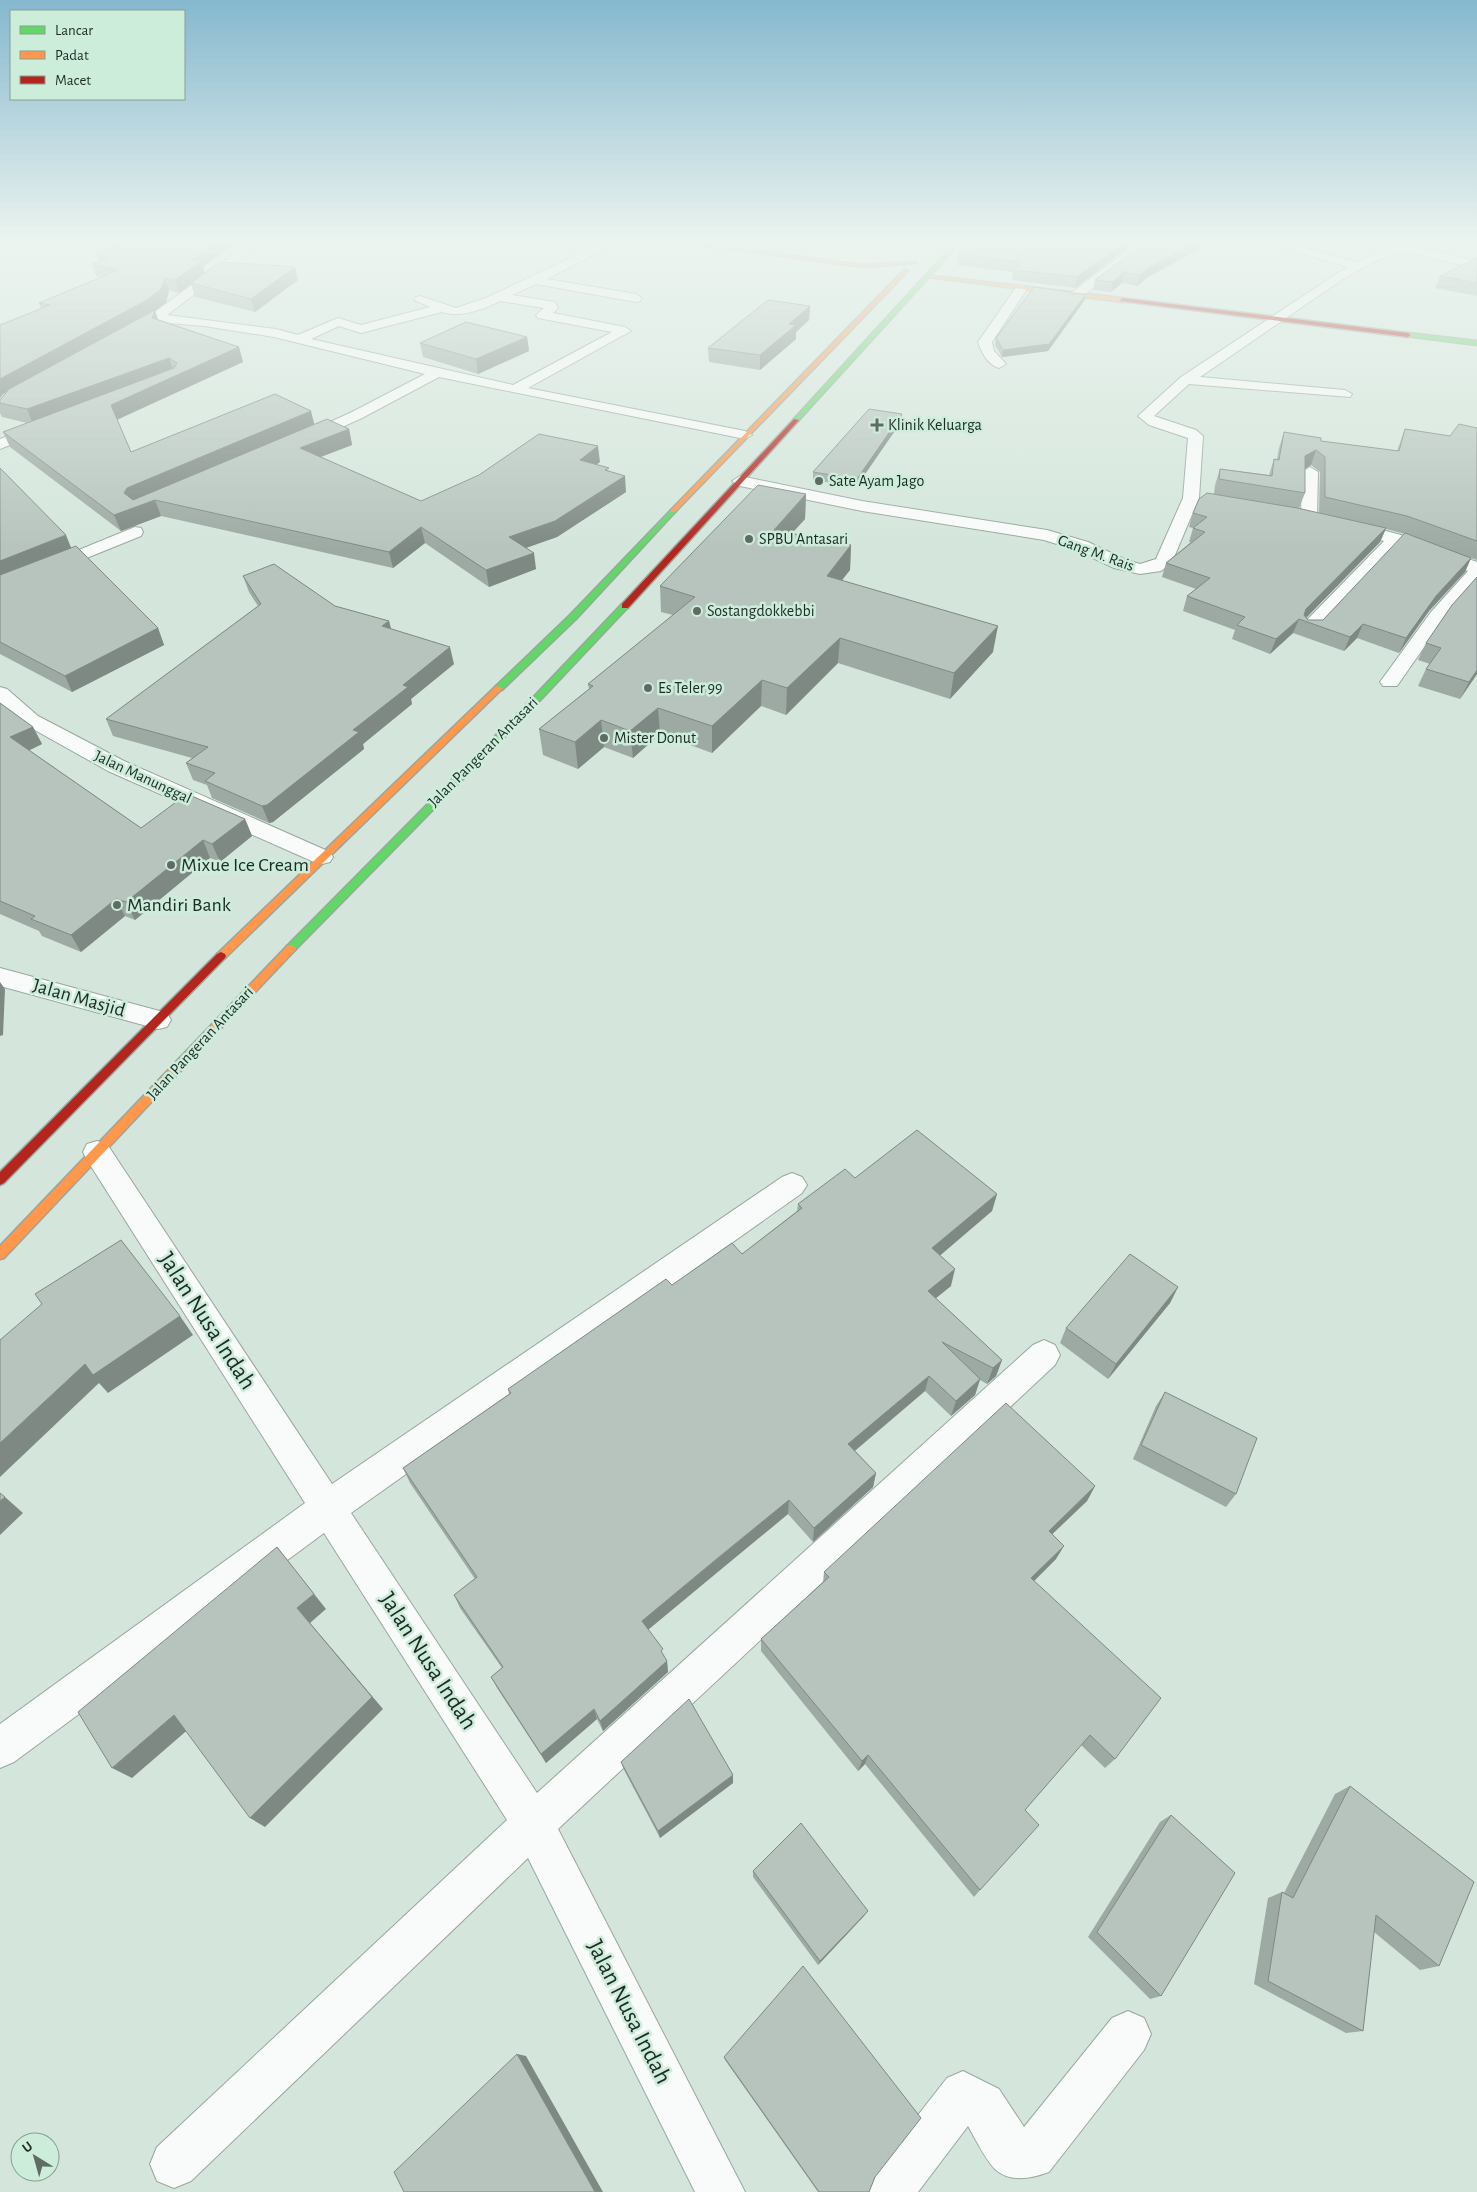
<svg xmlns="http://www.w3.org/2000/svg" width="1477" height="2192" font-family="'Alegreya Sans',sans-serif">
<rect width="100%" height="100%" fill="#d4e6dc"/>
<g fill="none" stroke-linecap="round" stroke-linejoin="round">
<defs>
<path id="street" d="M 249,243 L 262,243 L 167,315 L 276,329 L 298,335 L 338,318 L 361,325 L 430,307 L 414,300 L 416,297 L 420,296 L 456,308 L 486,298 L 602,243 L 617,243 L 547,279 L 636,294 L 642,298 L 640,301 L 636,302 L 536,284 L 512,295 L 555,302 L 558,308 L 553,313 L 625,327 L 631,331 L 528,388 L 745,431 L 752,435 L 745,439 L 439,377 L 362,418 L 307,443 L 297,443 L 294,440 L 297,437 L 352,412 L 425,374 L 274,337 L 204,326 L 158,322 L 150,326 L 145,325 L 144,322 L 145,319 ZM 500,301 L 544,308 L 536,315 L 538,318 L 612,332 L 513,385 L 311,339 L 339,326 L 361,333 L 442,312 C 461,318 482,310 500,301 Z
M 1138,243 L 1151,243 L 1079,299 L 1071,299 L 1069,296 L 1071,293 Z
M 1267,243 L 1286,243 L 1356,262 L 1397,245 L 1420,243 L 1415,247 L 1477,261 L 1477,269 L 1404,251 L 1375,261 L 1343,279 L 1200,377 L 1345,390 L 1352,394 L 1350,397 L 1189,384 L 1154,416 L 1196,430 L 1203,436 L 1199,498 L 1172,562 L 1161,571 L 1140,574 L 1114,568 L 1076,550 L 1044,540 L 862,511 L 740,486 L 732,481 L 740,476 L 862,501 L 1047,530 L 1088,542 L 1126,560 L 1140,564 L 1156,559 L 1183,498 L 1188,438 L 1149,425 L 1138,416 L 1181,377 L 1347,267 Z
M 1021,285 L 1027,289 L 992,342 L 994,351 L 1006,364 L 999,368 C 988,365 981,352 978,342 L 1017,286 Z
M 43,423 L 50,427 L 48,430 L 0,449 L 0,439 Z
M 1310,467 L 1318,472 L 1317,517 L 1315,520 L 1303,520 L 1301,517 L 1302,472 Z
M 1348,521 L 1401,535 L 1477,562 L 1477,582 L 1443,620 L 1397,686 L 1383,686 L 1380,682 L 1431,612 L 1468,571 L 1398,546 L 1316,633 L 1302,633 L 1300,629 L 1302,625 L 1384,541 L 1342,530 L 1340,526 L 1342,522 Z
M 135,527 L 141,528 L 143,532 L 141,536 L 0,593 L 0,582 Z
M 0,687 L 7,689 L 38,716 L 124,761 L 330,852 L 333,857 L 330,862 L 322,864 L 314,862 L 108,771 L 24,724 L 0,703 Z
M 0,968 L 167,1013 L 171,1020 L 167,1027 L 158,1029 L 0,986 Z
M 97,1141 L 107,1144 L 332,1484 L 782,1177 L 792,1173 L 802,1177 L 807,1185 L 802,1193 L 351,1513 L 537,1793 L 1033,1345 L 1044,1340 L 1055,1345 L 1060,1355 L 1055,1365 L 558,1829 L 745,2192 L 695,2192 L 528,1858 L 191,2181 L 174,2188 L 157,2181 L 150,2164 L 157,2147 L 507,1820 L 324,1533 L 14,1762 L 0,1768 L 0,1724 L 305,1503 L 87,1160 L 83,1152 L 87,1144 Z
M 1128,2011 L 1144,2018 L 1151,2034 L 1144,2050 L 1049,2172 C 1033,2178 1011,2183 996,2170 C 986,2161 975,2138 968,2126 L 918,2192 L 864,2192 L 871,2175 L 947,2078 L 963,2071 L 999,2089 L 1024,2127 L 1112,2018 Z"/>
<path id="fast" d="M 955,243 L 960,243 L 798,421 L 794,421 L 794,419 Z
M 1408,333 L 1477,341 L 1477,345 L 1406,336 Z
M 671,510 L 676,511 L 576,619 L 502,690 L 496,690 L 496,686 L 570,615 Z
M 622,604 L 629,606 L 529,712 L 295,950 L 287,950 L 286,948 L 287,946 L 523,708 Z"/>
<path id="slow" d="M 684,243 L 699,243 L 863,265 L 915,262 L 917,263 L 863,267 Z
M 904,270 L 908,271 L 675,512 L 671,512 L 671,510 Z
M 926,275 L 1122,298 L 1125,300 L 1122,302 L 928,277 Z
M 496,686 L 503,688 L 225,958 L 217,958 L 216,956 L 217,954 Z
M 291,945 L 296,948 L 295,950 L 4,1258 L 0,1259 L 0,1246 L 287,946 Z"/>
<path id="jam" d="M 1122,298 L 1408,333 L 1411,335 L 1408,337 L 1120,301 Z
M 794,419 L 799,420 L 628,608 L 622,608 L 622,604 Z
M 221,952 L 225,954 L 226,956 L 225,958 L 4,1183 L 0,1185 L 0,1172 L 217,954 Z"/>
</defs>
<use href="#street" stroke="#98a69e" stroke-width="2"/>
<use href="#fast" stroke="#98a69e" stroke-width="3"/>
<use href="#slow" stroke="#98a69e" stroke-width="3"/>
<use href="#jam" stroke="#98a69e" stroke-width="3"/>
<use href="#street" fill="#f9fbfa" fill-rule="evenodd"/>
<use href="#fast" fill="#63d668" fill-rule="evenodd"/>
<use href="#slow" fill="#ff974d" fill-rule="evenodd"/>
<use href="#jam" fill="#b3261e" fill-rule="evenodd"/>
</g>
<path fill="#9da9a3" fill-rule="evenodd" d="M 73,243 L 235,243 L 203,267 L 205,273 L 298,280 L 255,312 L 195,297 L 191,284 L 179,293 L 169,290 L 166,303 L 155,311 L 158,319 L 239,347 L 243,362 L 117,420 L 131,452 L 314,425 L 349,429 L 352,445 L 321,457 L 421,501 L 600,462 L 596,464 L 609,471 L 626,492 L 557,537 L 526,548 L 536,569 L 489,587 L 425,543 L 393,568 L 161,516 L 121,531 L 10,447 L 3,432 L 27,423 L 2,417 L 0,413 L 0,400 L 5,393 L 3,394 L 0,398 L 0,325 L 41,309 L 39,303 L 101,277 L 96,276 L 92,264 L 99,261 L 96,253 L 112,248 Z
M 813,243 L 853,243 L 848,248 Z
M 968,243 L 1134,243 L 1075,288 L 1012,280 L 1013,272 L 957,265 L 958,254 Z
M 1143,243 L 1207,243 L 1207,245 L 1148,277 L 1137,286 L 1122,283 L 1111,292 L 1093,290 L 1095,280 Z
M 1477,258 L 1477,296 L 1435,288 L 1440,276 Z
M 1072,294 L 1086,294 L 1084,301 L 1048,351 L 1002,357 L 995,345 L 996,338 Z
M 810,306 L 809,320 L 796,332 L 796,339 L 760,370 L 709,362 L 708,348 Z
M 527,337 L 529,351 L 478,374 L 423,357 L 420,343 Z
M 902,414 L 901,422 L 856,487 L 813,480 L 813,472 Z
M 1477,428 L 1477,560 L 1471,558 L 1465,572 L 1429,611 L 1399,653 L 1357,638 L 1344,651 L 1293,633 L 1270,654 L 1232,639 L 1235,630 L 1183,611 L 1187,596 L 1196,589 L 1162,577 L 1166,563 L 1191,542 L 1189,542 L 1193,528 L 1189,527 L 1193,513 L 1214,494 L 1215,485 L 1220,469 L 1269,475 L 1274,459 L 1277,459 L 1279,448 L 1284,432 L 1321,441 L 1397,451 L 1405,429 L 1450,436 ZM 1311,465 L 1320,472 L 1319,513 L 1299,508 L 1305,493 L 1305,469 ZM 1386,529 L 1405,534 L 1323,620 L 1308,620 L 1306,618 L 1380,542 Z
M 0,468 L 71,548 L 158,628 L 164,645 L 72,692 L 0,654 Z
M 806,494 L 805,519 L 792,533 L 851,545 L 850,570 L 841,580 L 993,652 L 950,699 L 838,663 L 786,715 L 761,706 L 712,753 L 660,734 L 633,758 L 604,747 L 578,769 L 543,755 L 539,729 L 589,689 L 588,684 L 673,615 L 661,612 L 660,586 Z
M 243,576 L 335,606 L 389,621 L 391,629 L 454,664 L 411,699 L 412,704 L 363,744 L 364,749 L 273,822 L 269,823 L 212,798 L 207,785 L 193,780 L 186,763 L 192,758 L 113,736 L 106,719 L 258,606 L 249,592 Z
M 1477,577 L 1477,674 L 1460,699 L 1418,686 L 1426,669 L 1430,664 L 1418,660 L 1426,643 Z
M 0,703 L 33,727 L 42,744 L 29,750 L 141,828 L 245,819 L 252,836 L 220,862 L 210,858 L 135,920 L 125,916 L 81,952 L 42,936 L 39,931 L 0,914 Z
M 855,1178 L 997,1194 L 992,1211 L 940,1255 L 951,1286 L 935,1298 L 1002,1360 L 996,1376 L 987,1384 L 980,1380 L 975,1395 L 951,1416 L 925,1391 L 855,1451 L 876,1473 L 873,1487 L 813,1542 L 788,1514 L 714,1575 L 648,1630 L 667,1661 L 668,1672 L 603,1731 L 597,1719 L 546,1763 L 497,1688 L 491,1677 L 502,1668 L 460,1608 L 454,1595 L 475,1579 L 410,1483 L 403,1468 L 509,1394 L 508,1389 L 672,1285 L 742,1254 L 797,1211 L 798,1204 Z
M 1178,1287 L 1170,1303 L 1108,1379 L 1060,1343 L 1066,1328 Z
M 1165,1392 L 1236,1494 L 1226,1507 L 1133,1459 L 1156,1406 Z
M 1095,1486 L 1087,1501 L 1052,1534 L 1056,1559 L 1034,1581 L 1115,1759 L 1105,1768 L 1081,1745 L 1025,1810 L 980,1890 L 974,1897 L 865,1764 L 858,1771 L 761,1651 L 761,1639 L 823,1583 L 824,1572 Z
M 621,1762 L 733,1783 L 660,1838 L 624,1770 Z
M 1350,1786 L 1439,1966 L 1420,1970 L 1374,1932 L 1363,2031 L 1346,2033 L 1254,1984 L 1268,1898 L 1282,1892 L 1284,1893 L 1335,1794 Z
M 1171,1815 L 1161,1996 L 1150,1999 L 1088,1937 L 1160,1822 Z
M 753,1871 L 864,1916 L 818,1965 L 753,1877 Z
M 724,2057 L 875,2177 L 869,2192 L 818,2192 L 725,2060 Z"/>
<path fill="#7f8984" d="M 214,243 L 235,243 L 203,267 L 205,274 L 179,293 L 175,280 L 192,260 Z
M 848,243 L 853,243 L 848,248 Z
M 1123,243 L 1134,243 L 1075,288 L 1077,277 Z
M 1193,243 L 1207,243 L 1207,245 L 1148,277 L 1137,286 L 1140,275 L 1151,266 Z
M 295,267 L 298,280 L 255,312 L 251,299 Z
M 1124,272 L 1122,283 L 1111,292 L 1113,282 Z
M 165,278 L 169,290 L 166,303 L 155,311 L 159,324 L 157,332 L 151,313 L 3,394 L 0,398 L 0,379 Z
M 1086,294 L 1084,301 L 1048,351 L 1002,357 L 1003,350 Z
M 810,306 L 809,320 L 796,332 L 796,339 L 760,370 L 760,355 L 789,324 Z
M 527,337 L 529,351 L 478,374 L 476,359 Z
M 239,347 L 243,362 L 116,420 L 111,405 Z
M 169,358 L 174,372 L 33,424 L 27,409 Z
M 311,411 L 315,427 L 155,500 L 161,516 L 121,531 L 114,515 L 127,488 Z
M 902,414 L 901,422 L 856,487 L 857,479 Z
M 349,429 L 352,445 L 304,463 L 300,448 Z
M 598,446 L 600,462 L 581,476 L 580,460 Z
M 1316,450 L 1311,465 L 1300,472 L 1305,456 Z
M 625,476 L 626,492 L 557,537 L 511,553 L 509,537 Z
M 806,494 L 805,519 L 773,554 L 774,530 Z
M 421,527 L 425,543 L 393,568 L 389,552 Z
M 1386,528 L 1380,542 L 1304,620 L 1302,620 L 1306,609 Z
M 66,535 L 72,550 L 0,580 L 0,561 Z
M 851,545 L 850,570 L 826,601 L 827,576 Z
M 534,553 L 536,569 L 489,587 L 486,570 Z
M 1471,558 L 1465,572 L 1429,611 L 1399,653 L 1406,638 L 1436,596 Z
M 1299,619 L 1293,633 L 1270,654 L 1276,639 Z
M 389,621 L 393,637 L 382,626 Z
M 1363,624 L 1357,638 L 1344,651 L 1350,637 Z
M 998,626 L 993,652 L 950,699 L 954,673 Z
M 158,628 L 164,645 L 72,692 L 65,676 Z
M 840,638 L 838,663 L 786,715 L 787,688 Z
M 450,647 L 454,664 L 411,699 L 412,704 L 363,744 L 364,749 L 273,822 L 269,823 L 262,806 L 403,685 Z
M 1477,670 L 1477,674 L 1460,699 L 1469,682 Z
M 762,680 L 761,706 L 712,753 L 712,726 Z
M 658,708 L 660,734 L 633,758 L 630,731 Z
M 601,720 L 604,747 L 578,769 L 575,742 Z
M 33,727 L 42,744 L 20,755 L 10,737 Z
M 245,819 L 252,836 L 220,862 L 212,844 Z
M 203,840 L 210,858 L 135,920 L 126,902 Z
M 116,899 L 125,916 L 81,952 L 71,935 Z
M 0,982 L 5,989 L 3,1035 L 0,1036 Z
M 997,1194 L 992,1211 L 929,1265 L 932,1248 Z
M 955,1269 L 951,1286 L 924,1308 L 928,1291 Z
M 1178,1287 L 1170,1303 L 1108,1379 L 1116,1364 Z
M 180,1316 L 193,1335 L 108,1393 L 99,1383 L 0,1477 L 0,1443 L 85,1364 Z
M 1002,1360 L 996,1376 L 987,1384 L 993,1368 Z
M 929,1376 L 925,1391 L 846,1458 L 848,1444 Z
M 980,1379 L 975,1395 L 951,1416 L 956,1401 Z
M 876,1473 L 873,1487 L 813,1542 L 814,1528 Z
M 1095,1486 L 1087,1501 L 1042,1544 L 1049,1531 Z
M 5,1497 L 23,1513 L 0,1535 L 0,1501 Z
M 789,1500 L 788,1514 L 644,1633 L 642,1621 Z
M 1064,1546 L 1056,1559 L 1024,1591 L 1031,1578 Z
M 277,1547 L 326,1609 L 310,1623 L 383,1709 L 265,1827 L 250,1818 L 297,1608 Z
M 667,1661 L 668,1672 L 603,1731 L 600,1721 Z
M 594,1709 L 597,1719 L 546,1763 L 541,1754 Z
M 174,1715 L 191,1727 L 132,1778 L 112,1768 Z
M 868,1755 L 865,1764 L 858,1771 L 862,1761 Z
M 733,1775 L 733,1783 L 660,1838 L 658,1831 Z
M 868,1911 L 864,1916 L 818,1965 L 820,1961 Z
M 517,2054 L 526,2056 L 603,2192 L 595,2192 Z"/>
<path fill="#b6c4bd" stroke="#7f8984" d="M 128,243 L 214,243 L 192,260 L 201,261 L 175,280 L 165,278 L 161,289 L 147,300 L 0,379 L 0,325 L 50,305 L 39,303 L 118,270 L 92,264 L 110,257 L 96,253 Z
M 968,243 L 1123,243 L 1077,277 L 1014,270 L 1022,262 L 958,254 Z
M 1143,243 L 1193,243 L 1151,266 L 1140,275 L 1124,272 L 1113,282 L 1095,280 Z
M 1477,258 L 1477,283 L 1440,276 Z
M 220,262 L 295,267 L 251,299 L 191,283 Z
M 1034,287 L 1070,292 L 1072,294 L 1086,294 L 1049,344 L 1003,350 L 996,338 Z
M 768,300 L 810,306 L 789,324 L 796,325 L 760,355 L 708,348 Z
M 155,310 L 152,318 L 239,347 L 111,405 L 131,452 L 275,394 L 311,411 L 127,488 L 124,493 L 133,500 L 327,419 L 349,429 L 300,448 L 421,501 L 479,475 L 539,434 L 598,446 L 580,460 L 609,468 L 605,470 L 625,476 L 555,521 L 509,537 L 534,553 L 486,570 L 421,527 L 389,552 L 155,500 L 114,515 L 3,432 L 174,368 L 177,363 L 169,358 L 27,409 L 0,403 L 0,400 L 9,389 Z
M 466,322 L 527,337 L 476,359 L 420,343 Z
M 869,409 L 902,414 L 857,479 L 813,472 Z
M 1459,424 L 1477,428 L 1477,541 L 1407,516 L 1325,497 L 1325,457 L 1316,450 L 1305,456 L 1305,493 L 1219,479 L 1220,469 L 1272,476 L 1274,459 L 1279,460 L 1284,432 L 1321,438 L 1321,441 L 1399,451 L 1405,429 L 1450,436 Z
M 0,468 L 66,535 L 0,561 Z
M 758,485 L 806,494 L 774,530 L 851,545 L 827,576 L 998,626 L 954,673 L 840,638 L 787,688 L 762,680 L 712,726 L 658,708 L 630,731 L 601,720 L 575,742 L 539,729 L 593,686 L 588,684 L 695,597 L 660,586 Z
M 1207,493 L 1297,508 L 1386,528 L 1306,609 L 1304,615 L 1308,620 L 1323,620 L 1405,533 L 1471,558 L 1436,596 L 1406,638 L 1363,624 L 1350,637 L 1299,619 L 1276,639 L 1237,625 L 1245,617 L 1187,596 L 1210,578 L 1166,563 L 1205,532 L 1193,528 L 1207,517 L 1193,513 L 1199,499 Z
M 76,546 L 158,628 L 65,676 L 0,642 L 0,575 Z
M 274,564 L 335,606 L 389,621 L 382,626 L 450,647 L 403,685 L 408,687 L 353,730 L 359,732 L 267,805 L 262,806 L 205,781 L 215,773 L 186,763 L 208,747 L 106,719 L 261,604 L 243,576 Z
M 1477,577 L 1477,670 L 1469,682 L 1426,669 L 1441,648 L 1426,643 L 1452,605 Z
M 0,703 L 33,727 L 10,737 L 141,828 L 187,794 L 245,819 L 212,844 L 203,840 L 126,902 L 116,899 L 71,935 L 31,919 L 35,916 L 0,901 Z
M 917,1130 L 997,1194 L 932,1248 L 955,1269 L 928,1291 L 1002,1360 L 993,1368 L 942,1342 L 980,1379 L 956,1401 L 929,1376 L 848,1444 L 876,1473 L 814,1528 L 789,1500 L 713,1562 L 642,1621 L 663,1649 L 661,1651 L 667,1661 L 600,1721 L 594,1709 L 541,1754 L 491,1677 L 503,1667 L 454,1595 L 477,1577 L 403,1468 L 511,1393 L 508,1389 L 666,1279 L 672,1285 L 732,1243 L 742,1254 L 802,1208 L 798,1204 L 845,1169 L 855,1178 Z
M 121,1240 L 180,1316 L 93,1375 L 85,1364 L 0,1443 L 0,1340 L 42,1304 L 35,1294 Z
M 1130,1254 L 1178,1287 L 1116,1364 L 1066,1328 Z
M 1165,1392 L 1257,1438 L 1236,1494 L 1141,1445 Z
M 1006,1403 L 1095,1486 L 1049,1531 L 1064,1546 L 1031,1578 L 1161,1698 L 1115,1759 L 1090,1735 L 1025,1810 L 1039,1825 L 980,1890 L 868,1755 L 862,1761 L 761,1639 L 829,1577 L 824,1572 Z
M 0,1493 L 5,1497 L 0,1501 Z
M 277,1547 L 314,1594 L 297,1608 L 372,1697 L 250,1818 L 174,1715 L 112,1768 L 78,1712 Z
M 689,1699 L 733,1775 L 658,1831 L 621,1762 Z
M 1350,1786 L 1474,1882 L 1439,1966 L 1376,1915 L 1363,2031 L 1268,1981 L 1282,1892 L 1293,1898 Z
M 1171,1815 L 1235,1873 L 1161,1996 L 1097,1932 Z
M 801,1823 L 868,1911 L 820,1961 L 753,1871 Z
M 803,1966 L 921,2118 L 875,2177 L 869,2192 L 819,2192 L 724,2057 Z
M 517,2054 L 595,2192 L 404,2192 L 394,2172 Z"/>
<linearGradient id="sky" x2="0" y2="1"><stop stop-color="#85b8ce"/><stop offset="0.44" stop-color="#ecf4ef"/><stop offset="1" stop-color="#ecf4ef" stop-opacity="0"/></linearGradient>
<rect width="1477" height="550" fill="url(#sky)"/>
<g fill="#5e6c64" stroke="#cdeddb" stroke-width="2">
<path d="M874.5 417.5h5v5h5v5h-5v5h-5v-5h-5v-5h5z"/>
<circle cx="819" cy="481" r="5"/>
<circle cx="749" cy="539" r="5"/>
<circle cx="697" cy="611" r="5"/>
<circle cx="648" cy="688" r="5"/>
<circle cx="604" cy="738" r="5"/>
<circle cx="171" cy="865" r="5"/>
<circle cx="117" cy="905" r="5"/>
</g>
<g text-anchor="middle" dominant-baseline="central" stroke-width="5" stroke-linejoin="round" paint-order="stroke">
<g font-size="16" fill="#1e2a24" stroke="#cdeddb" text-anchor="start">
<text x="888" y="425">Klinik Keluarga</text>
<text x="829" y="481">Sate Ayam Jago</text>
<text x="759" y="539">SPBU Antasari</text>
<text x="707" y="611">Sostangdokkebbi</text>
<text x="658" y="688">Es Teler 99</text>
<text x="614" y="738">Mister Donut</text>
</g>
<g font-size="16" fill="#1e2a24" stroke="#cdeddb">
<text transform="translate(1096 553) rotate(20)">Gang M. Rais</text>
<text transform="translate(483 752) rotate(-45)">Jalan Pangeran Antasari</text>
<text transform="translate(143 777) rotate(25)">Jalan Manunggal</text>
<text transform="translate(200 1043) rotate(-47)">Jalan Pangeran Antasari</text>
</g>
<g font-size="20" fill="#1e2a24" stroke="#cdeddb" text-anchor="start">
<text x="181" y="865">Mixue Ice Cream</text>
<text x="127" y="905">Mandiri Bank</text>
</g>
<g font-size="20" fill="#1e2a24" stroke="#cdeddb">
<text transform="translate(79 998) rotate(16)">Jalan Masjid</text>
</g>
<g font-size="24" fill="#1e2a24" stroke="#cdeddb">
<text transform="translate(207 1321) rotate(57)">Jalan Nusa Indah</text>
<text transform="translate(428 1661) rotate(57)">Jalan Nusa Indah</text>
<text transform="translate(629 2012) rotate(63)">Jalan Nusa Indah</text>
</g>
</g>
<rect x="10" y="10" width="175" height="90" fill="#cdeddb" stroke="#879f92"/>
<rect x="20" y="26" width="25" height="8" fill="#63d668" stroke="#879f92"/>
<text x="55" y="35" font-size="15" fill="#1e2a24">Lancar</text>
<rect x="20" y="51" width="25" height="8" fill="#ff974d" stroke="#879f92"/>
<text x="55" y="60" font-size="15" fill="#1e2a24">Padat</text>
<rect x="20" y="76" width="25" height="8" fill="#b3261e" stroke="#879f92"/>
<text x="55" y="85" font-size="15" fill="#1e2a24">Macet</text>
<g transform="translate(35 2157) rotate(323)"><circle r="24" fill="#cdeddb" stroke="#879f92"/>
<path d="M0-4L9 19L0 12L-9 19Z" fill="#5e6c64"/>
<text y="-8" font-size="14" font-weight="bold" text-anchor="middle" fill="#1e2a24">U</text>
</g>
</svg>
